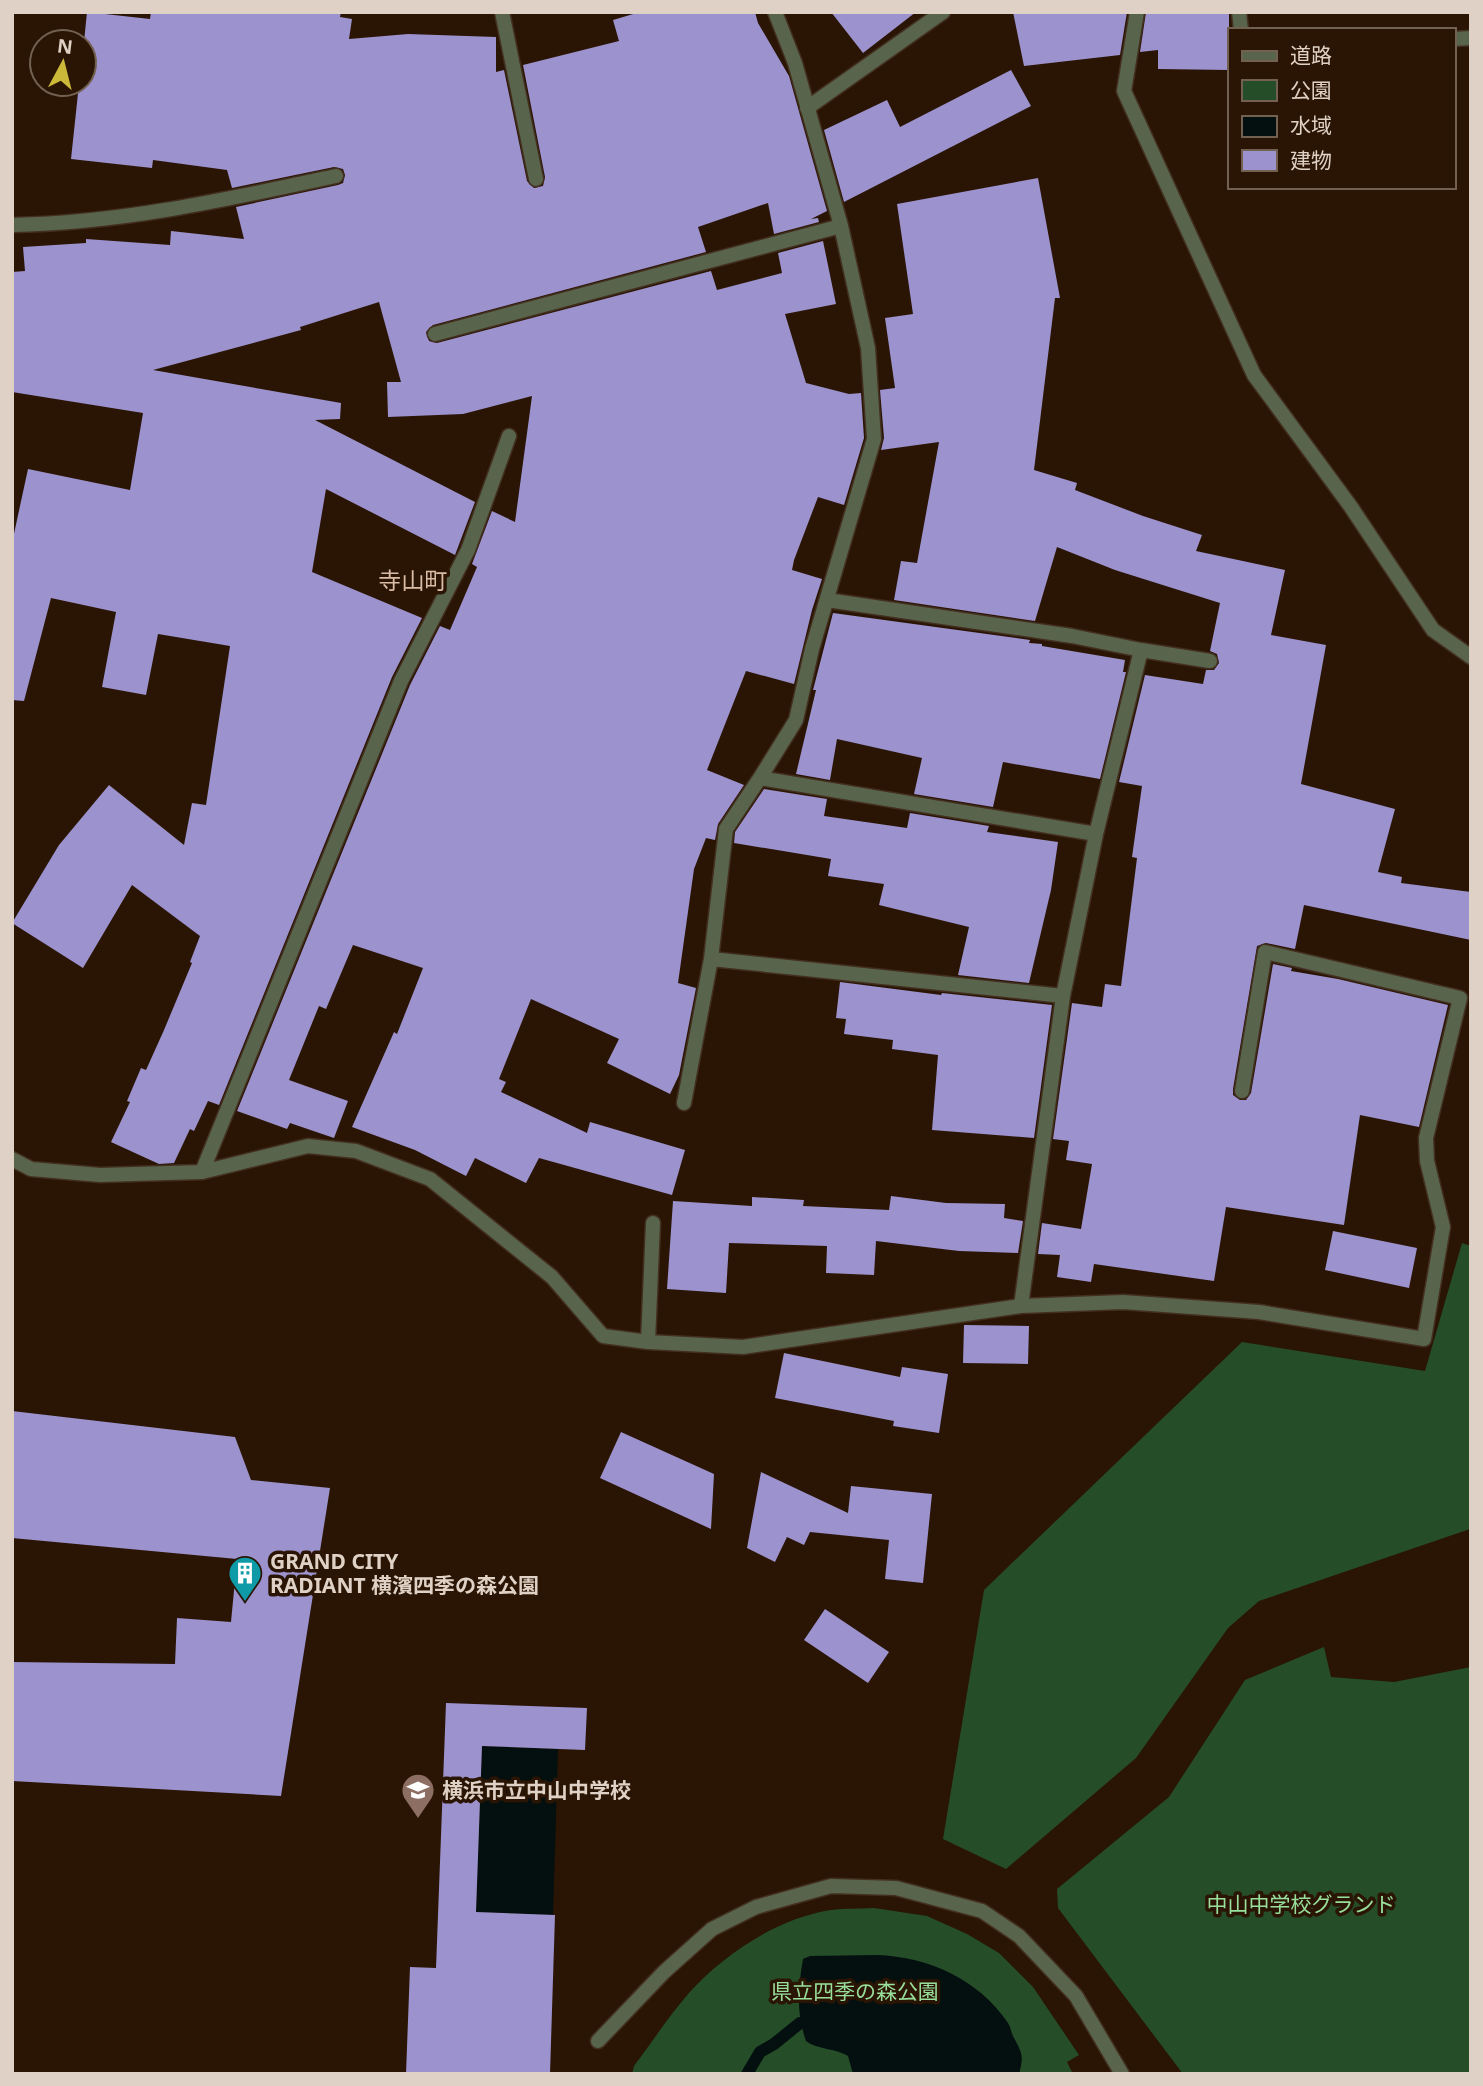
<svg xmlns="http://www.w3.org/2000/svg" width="1483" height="2086" font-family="'Noto Sans','Noto Sans JP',sans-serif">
<rect width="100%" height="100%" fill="#2a1504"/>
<path fill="#254d28" d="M 1462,1243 L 1471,1246 L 1470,1529 L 1259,1601 L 1228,1628 L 1136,1758 L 1006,1869 L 943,1839 L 984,1590 L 1242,1342 L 1425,1371 Z
M 1324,1647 L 1331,1677 L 1394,1682 L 1471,1667 L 1471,2074 L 1183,2074 L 1058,1908 L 1057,1889 L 1169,1797 L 1245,1680 Z
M 874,1908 L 927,1916 L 967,1934 L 999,1953 L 1033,1987 L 1079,2055 L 1067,2062 L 1073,2074 L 632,2074 L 634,2066 C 652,2042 669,2016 689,1993 C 724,1954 778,1918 831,1910 C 845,1908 860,1909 874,1908 Z"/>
<path fill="#040f0f" d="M 482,1746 L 558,1749 L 553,1915 L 476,1912 Z
M 877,1955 C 929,1957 978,1979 1008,2023 C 1011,2028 1011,2033 1014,2038 C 1022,2053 1024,2056 1019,2074 L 853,2074 L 848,2056 C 835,2048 818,2050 806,2041 C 796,2013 798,1988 803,1959 L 810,1956 Z"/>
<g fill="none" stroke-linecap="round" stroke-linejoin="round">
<path stroke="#040f0f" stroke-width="12" d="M 747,2074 L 760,2052 L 774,2044 L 800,2023"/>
</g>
<path fill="#9c92ce" d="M 87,12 L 150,19 L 151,12 L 341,12 L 340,17 L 352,19 L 349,39 L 408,34 L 496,37 L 496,72 L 504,70 L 527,181 L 534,188 L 543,186 L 545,177 L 523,65 L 619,41 L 613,20 L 640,12 L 755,12 L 758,23 L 789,76 L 827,211 L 811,219 L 818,218 L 819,222 L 774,234 L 768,203 L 698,227 L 706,252 L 433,325 L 426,332 L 429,341 L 437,343 L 711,271 L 717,290 L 782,273 L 778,253 L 823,241 L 836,304 L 785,314 L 806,383 L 849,394 L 861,393 L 864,438 L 844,505 L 818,497 L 794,560 L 792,570 L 822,579 L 812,610 L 794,684 L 746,671 L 707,770 L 744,785 L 718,824 L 715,840 L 706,838 L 694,869 L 678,983 L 696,988 L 679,1075 L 670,1094 L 607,1063 L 619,1039 L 531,999 L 499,1079 L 506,1082 L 501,1092 L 587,1133 L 590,1122 L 685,1150 L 672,1195 L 539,1158 L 526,1183 L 475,1158 L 466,1176 L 415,1150 L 352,1127 L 394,1032 L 397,1034 L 423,968 L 353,945 L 326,1009 L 319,1006 L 289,1080 L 348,1101 L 334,1138 L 290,1123 L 287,1129 L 237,1111 L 410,685 L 440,626 L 450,630 L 477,567 L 472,564 L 492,511 L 515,522 L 532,396 L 463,414 L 388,417 L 387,382 L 401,382 L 379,302 L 300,327 L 301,330 L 153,370 L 341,403 L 340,419 L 315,420 L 475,502 L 455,555 L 326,489 L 312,572 L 422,618 L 392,677 L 219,1105 L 208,1101 L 194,1131 L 190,1129 L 174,1163 L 159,1164 L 111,1142 L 130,1102 L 127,1101 L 141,1068 L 146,1070 L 164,1030 L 192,963 L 190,962 L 200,936 L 132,885 L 83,968 L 12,923 L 59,845 L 109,785 L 184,845 L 192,803 L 206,805 L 230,646 L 158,634 L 146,695 L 102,687 L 116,612 L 51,598 L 24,701 L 12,700 L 12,543 L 28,469 L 130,490 L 143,413 L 12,392 L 12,272 L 25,271 L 23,247 L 86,243 L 86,239 L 170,245 L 171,231 L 244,239 L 236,207 L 338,185 L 343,183 L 345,175 L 343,169 L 334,167 L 232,188 L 227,170 L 153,160 L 152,168 L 71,159 L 79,84 L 84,84 L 84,42 Z
M 831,12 L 916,12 L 863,53 Z
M 1013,12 L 1127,12 L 1120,55 L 1024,66 Z
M 1146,12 L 1229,12 L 1229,70 L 1158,69 L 1158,50 L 1140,52 Z
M 1011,70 L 1031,106 L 844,202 L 824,130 L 887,100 L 900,127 Z
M 1038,178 L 1060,298 L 1055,298 L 1034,470 L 1077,483 L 1075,490 L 1143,516 L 1202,535 L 1196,551 L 1285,570 L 1271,635 L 1326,645 L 1301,784 L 1395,809 L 1378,872 L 1402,877 L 1401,883 L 1471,892 L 1471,940 L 1304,905 L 1295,949 L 1266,943 L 1257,946 L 1233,1089 L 1233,1095 L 1240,1100 L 1246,1100 L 1251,1093 L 1273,964 L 1292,968 L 1291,971 L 1338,979 L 1448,1005 L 1419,1127 L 1360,1115 L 1344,1225 L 1226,1207 L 1214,1281 L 1094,1264 L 1091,1282 L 1057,1277 L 1060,1255 L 1038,1254 L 1042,1223 L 1081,1229 L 1092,1164 L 1066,1160 L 1069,1141 L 1053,1139 L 1072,1003 L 1102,1007 L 1105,984 L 1121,986 L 1137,858 L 1132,857 L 1142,786 L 1119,782 L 1145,675 L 1203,684 L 1206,670 L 1214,670 L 1219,663 L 1217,654 L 1210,651 L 1220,603 L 1115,570 L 1057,547 L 1035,621 L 894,600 L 901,561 L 917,563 L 939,442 L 881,450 L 884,438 L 880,390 L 895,388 L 885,318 L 913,314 L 897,204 Z
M 833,613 L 1030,640 L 1029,643 L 1042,644 L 1042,646 L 1125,660 L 1123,672 L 1126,672 L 1100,779 L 1003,762 L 993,807 L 914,794 L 922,758 L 837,739 L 830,780 L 796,774 L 816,690 L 813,690 Z
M 764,789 L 827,799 L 824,816 L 907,828 L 910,813 L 989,826 L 987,832 L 1058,842 L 1051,890 L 1029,983 L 958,975 L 969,927 L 879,905 L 884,884 L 828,876 L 831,859 L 734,843 L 735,832 Z
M 840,982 L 941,995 L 942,993 L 1052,1005 L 1034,1138 L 932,1130 L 938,1055 L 892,1049 L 893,1040 L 844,1034 L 846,1019 L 836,1018 Z
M 891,1196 L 946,1203 L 1005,1204 L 1004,1218 L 1023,1221 L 1018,1253 L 959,1251 L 876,1241 L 874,1275 L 826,1273 L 827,1246 L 729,1243 L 726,1293 L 667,1289 L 673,1201 L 752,1206 L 752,1197 L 804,1200 L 803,1206 L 889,1210 Z
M 1333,1231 L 1417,1248 L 1409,1288 L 1325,1270 Z
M 964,1325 L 1029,1326 L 1028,1364 L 963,1363 Z
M 784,1353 L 900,1377 L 902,1367 L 948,1374 L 939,1433 L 893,1426 L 894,1421 L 775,1398 Z
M 12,1411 L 235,1437 L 251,1480 L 330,1488 L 281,1796 L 12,1781 L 12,1662 L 175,1664 L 177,1618 L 231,1622 L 237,1559 L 12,1538 Z
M 621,1432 L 714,1474 L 711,1529 L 600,1478 Z
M 761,1472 L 848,1513 L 851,1486 L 932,1494 L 923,1583 L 885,1579 L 889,1540 L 810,1532 L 804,1545 L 787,1537 L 775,1562 L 747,1548 Z
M 825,1609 L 889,1652 L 868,1683 L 804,1640 Z
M 446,1703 L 587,1708 L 585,1750 L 482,1746 L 476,1912 L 555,1915 L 550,2074 L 406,2074 L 410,1967 L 436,1968 Z"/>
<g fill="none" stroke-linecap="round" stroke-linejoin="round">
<defs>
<path id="street" d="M 502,12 L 536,179
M 1137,12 L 1124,91 L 1254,375 L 1351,507 L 1433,630 L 1471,657
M 1239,12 L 1241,30
M 1453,39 L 1471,38
M 807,108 L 943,12
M 12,225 C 122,223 229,199 336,176
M 435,334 L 841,226
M 827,600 L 1072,636 L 1141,650 L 1210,661
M 760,778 L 796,720 L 812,649 L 874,439 L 868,348 L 841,226 L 795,63 L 775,12
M 711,959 L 1063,996
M 684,1103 L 711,959 L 726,829 L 760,778 L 1096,834
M 12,1159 L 31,1169 L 100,1175 L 202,1172 L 308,1146 L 356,1151 L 430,1179 L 552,1277 L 603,1336 L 648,1342 L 743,1347 L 1021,1306 L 1123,1302 L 1259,1312 L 1424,1339 L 1443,1227 L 1427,1161 L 1426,1138 L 1460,998 L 1265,952 L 1242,1091
M 202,1172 L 401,681 L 468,550 L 509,436
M 1021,1306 L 1063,996 L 1096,834 L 1141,650
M 648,1342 L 653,1223
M 598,2041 L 664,1972 L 712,1929 L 756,1907 L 831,1886 L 896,1888 L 982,1911 L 1019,1936 L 1076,1996 L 1122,2074"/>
</defs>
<use href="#street" stroke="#432f1f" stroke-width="17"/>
<use href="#street" stroke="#58644c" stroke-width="14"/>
</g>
<defs>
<symbol id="building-pin" viewBox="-11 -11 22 30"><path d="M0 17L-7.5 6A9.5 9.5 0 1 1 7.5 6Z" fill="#0f9aa8" stroke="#2a1504"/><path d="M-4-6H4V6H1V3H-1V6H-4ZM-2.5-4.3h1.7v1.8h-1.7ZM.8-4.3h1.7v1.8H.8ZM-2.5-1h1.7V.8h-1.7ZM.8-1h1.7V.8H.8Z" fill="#fff"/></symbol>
<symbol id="school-pin" viewBox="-11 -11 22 30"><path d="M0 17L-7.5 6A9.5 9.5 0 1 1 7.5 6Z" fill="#8d6e63" stroke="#2a1504"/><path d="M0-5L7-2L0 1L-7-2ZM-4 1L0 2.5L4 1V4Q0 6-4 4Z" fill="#fff"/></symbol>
</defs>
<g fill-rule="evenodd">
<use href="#building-pin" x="226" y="1554" width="38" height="52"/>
<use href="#school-pin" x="399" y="1771" width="38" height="52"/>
</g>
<g text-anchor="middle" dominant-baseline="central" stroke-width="7" stroke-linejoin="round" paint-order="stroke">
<g font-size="21" font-weight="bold" fill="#dfd1c5" stroke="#2a1504" text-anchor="start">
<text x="270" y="1561">GRAND CITY<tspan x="270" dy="24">RADIANT 横濱四季の森公園</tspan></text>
<text x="442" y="1790">横浜市立中山中学校</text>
</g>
<g font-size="21" fill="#98df9b" stroke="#2a1504">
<text x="1301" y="1904">中山中学校グランド</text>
<text x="855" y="1991">県立四季の森公園</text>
</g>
<g font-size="23" fill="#d9bca6" stroke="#2a1504">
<text x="413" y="580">寺山町</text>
</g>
</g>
<rect width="1483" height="2086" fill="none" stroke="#dfd1c5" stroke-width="28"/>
<rect x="1228" y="28" width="228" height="161" fill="#2a1504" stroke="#726051" stroke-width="2"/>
<rect x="1242" y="51" width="35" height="10" fill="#58644c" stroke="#726051" stroke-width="2"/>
<text x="1290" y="63" font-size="21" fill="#dfd1c5">道路</text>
<rect x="1242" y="80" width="35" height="21" fill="#254d28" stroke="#726051" stroke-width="2"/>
<text x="1290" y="98" font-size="21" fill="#dfd1c5">公園</text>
<rect x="1242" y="116" width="35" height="21" fill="#040f0f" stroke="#726051" stroke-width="2"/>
<text x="1290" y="133" font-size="21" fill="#dfd1c5">水域</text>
<rect x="1242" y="150" width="35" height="21" fill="#9c92ce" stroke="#726051" stroke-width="2"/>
<text x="1290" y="168" font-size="21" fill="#dfd1c5">建物</text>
<g transform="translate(63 63) rotate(7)"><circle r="33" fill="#2a1504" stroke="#726051" stroke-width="2"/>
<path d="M0-5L12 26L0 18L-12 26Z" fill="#ccb939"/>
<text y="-10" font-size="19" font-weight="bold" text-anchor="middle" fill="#dfd1c5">N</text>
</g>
</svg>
